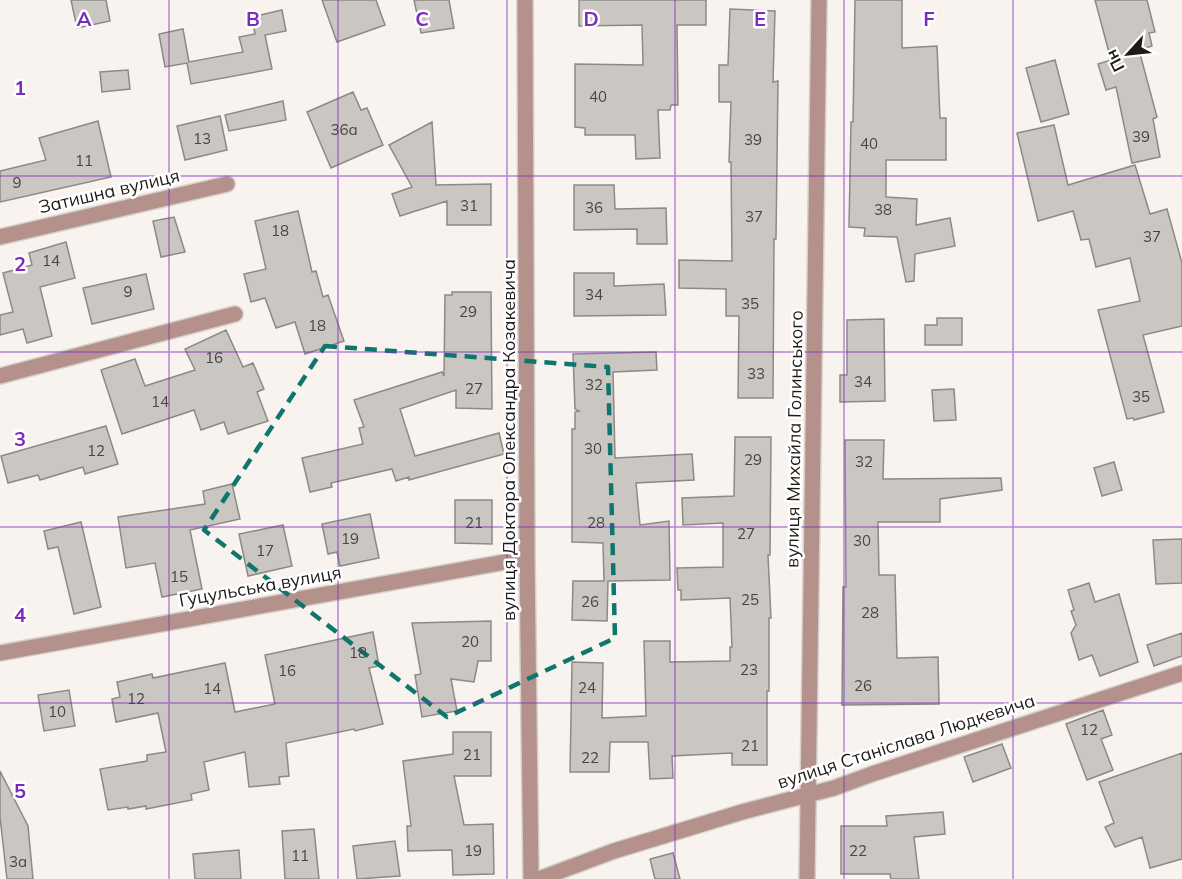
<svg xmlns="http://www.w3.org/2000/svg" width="1182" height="879" font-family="Mulish,sans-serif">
<rect width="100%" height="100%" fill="#f8f3ee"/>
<path fill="#cac6c1" stroke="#8d8a85" stroke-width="1.5" d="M 71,0 L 106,0 L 110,21 L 77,28 Z
M 322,0 L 376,0 L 385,25 L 337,42 Z
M 414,0 L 449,0 L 454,28 L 421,33 Z
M 579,0 L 706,0 L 706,25 L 677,25 L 678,105 L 671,105 L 670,110 L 658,110 L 660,158 L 636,159 L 635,135 L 585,135 L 585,128 L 575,127 L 575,64 L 643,65 L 642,25 L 579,26 Z
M 855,0 L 902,0 L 902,48 L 937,46 L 940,118 L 946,118 L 946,160 L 886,160 L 886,197 L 917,199 L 916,225 L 950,218 L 955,246 L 915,254 L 914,281 L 906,282 L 897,237 L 864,236 L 865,228 L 849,227 L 851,122 L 853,122 Z
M 1095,0 L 1147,0 L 1155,32 L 1149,33 L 1152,46 L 1139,50 L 1157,117 L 1153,119 L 1160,157 L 1132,163 L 1116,87 L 1106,90 L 1098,64 L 1111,60 Z
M 730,9 L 775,11 L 773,82 L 778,81 L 776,239 L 774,239 L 773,398 L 738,398 L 739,316 L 726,316 L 726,289 L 679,288 L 679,260 L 732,261 L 731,162 L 729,162 L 731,102 L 719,102 L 719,65 L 728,65 Z
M 282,10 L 286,31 L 265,35 L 272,69 L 191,84 L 187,63 L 165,67 L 159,34 L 183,29 L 189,62 L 243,52 L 239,37 L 255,34 L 252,17 Z
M 1055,60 L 1069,114 L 1041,122 L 1026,68 Z
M 128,70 L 130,89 L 102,92 L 100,72 Z
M 353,92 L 361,110 L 367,108 L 383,145 L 331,168 L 307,112 Z
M 283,101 L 286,120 L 229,131 L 225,115 Z
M 220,116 L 227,150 L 185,160 L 177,126 Z
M 98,121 L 111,177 L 0,202 L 0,171 L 46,160 L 39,138 Z
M 432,122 L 436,185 L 491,184 L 491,225 L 447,225 L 447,201 L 400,216 L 392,194 L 412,187 L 389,145 Z
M 1054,125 L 1068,185 L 1135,165 L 1150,214 L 1167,209 L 1182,263 L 1182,326 L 1143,335 L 1164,412 L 1134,420 L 1133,418 L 1127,419 L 1098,310 L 1140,301 L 1130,258 L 1096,267 L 1089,239 L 1081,240 L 1073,211 L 1038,221 L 1017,133 Z
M 574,185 L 614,185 L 615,209 L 666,208 L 667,244 L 637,244 L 637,229 L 574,230 Z
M 298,211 L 312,272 L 316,271 L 323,297 L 328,295 L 344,341 L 305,354 L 295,322 L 276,328 L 265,298 L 251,302 L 244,274 L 266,269 L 255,221 Z
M 174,217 L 185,252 L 161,257 L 153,221 Z
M 66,242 L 75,278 L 40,287 L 52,336 L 27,343 L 23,329 L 0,335 L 0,315 L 13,312 L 3,273 L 32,265 L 29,253 Z
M 574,273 L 614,273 L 614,286 L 664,284 L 666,315 L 574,316 Z
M 146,274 L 154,309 L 92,324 L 83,288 Z
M 452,292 L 491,292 L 492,409 L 456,408 L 456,390 L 400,409 L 415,456 L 499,433 L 504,454 L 409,480 L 409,477 L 396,481 L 392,469 L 331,483 L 332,487 L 310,492 L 302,458 L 363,444 L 359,428 L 364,427 L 354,400 L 442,372 L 444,376 L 445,295 L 452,295 Z
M 937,318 L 962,318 L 962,345 L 925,345 L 925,325 L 937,325 Z
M 884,319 L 885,401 L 840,402 L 840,375 L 847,375 L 847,320 Z
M 226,330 L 243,367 L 253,363 L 264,389 L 257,392 L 268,421 L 228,434 L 224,422 L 201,430 L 194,410 L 122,434 L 101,370 L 135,359 L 145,386 L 195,370 L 185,349 Z
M 656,352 L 657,370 L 613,372 L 615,458 L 692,454 L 694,480 L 636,483 L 640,525 L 669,521 L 670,580 L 608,581 L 607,621 L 572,620 L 573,581 L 604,581 L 603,543 L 572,542 L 572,429 L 575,429 L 575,412 L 579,411 L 575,409 L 573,354 Z
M 954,389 L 956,420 L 934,421 L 932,390 Z
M 106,426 L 118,464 L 85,474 L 83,467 L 40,480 L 38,475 L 8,483 L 1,456 Z
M 735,437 L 771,437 L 770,555 L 768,555 L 771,618 L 769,618 L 769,691 L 767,691 L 767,765 L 732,765 L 732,753 L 672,756 L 673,778 L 650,779 L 648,742 L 610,742 L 609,772 L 570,772 L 572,662 L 603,663 L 602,718 L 646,716 L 644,641 L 670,641 L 670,662 L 730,661 L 730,647 L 732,647 L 730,598 L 681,600 L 681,590 L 678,590 L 677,568 L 723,567 L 723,523 L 683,525 L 682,498 L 734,496 Z
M 845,440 L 884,440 L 883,479 L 1001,478 L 1002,490 L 940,499 L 940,522 L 878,522 L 879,575 L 895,575 L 897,658 L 938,657 L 939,704 L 842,705 L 843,587 L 846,587 Z
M 1114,462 L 1122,490 L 1102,496 L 1094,468 Z
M 232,484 L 240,519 L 190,530 L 202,589 L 162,597 L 155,563 L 126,568 L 118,517 L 205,504 L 203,491 Z
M 455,500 L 492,500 L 492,544 L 455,543 Z
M 370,514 L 379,558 L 340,566 L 337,552 L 328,554 L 322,524 Z
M 81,522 L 101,607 L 74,614 L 58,547 L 48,549 L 44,531 Z
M 283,525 L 292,566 L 248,576 L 239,534 Z
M 1182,539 L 1182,583 L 1156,584 L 1153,540 Z
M 1089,583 L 1095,602 L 1119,594 L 1138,662 L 1100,676 L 1092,655 L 1079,660 L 1071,633 L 1076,625 L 1071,611 L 1074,610 L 1068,590 Z
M 491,621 L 491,661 L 478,661 L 474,682 L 451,679 L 457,711 L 422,717 L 415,675 L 421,674 L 412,623 Z
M 373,632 L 379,666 L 369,668 L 383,724 L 355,731 L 354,729 L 286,743 L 289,776 L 279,777 L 280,784 L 249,787 L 245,752 L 204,762 L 209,790 L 191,794 L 192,800 L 146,809 L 146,806 L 128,809 L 128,807 L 108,810 L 100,769 L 147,761 L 147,755 L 166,752 L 158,713 L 116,722 L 112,699 L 120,697 L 117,682 L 152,674 L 153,678 L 225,663 L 235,712 L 275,704 L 265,655 Z
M 1182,633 L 1182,656 L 1154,666 L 1147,645 Z
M 69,690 L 75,726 L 44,731 L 38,695 Z
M 1103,710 L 1112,735 L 1101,739 L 1113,770 L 1087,780 L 1066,724 Z
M 453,732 L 491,732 L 491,776 L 454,776 L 464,825 L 493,824 L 494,874 L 453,875 L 452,850 L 408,851 L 407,826 L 411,826 L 403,761 L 453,754 Z
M 1002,744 L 1011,768 L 973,782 L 964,757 Z
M 1182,753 L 1182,859 L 1150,868 L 1142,837 L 1115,847 L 1105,827 L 1114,823 L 1099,782 Z
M 0,771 L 28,826 L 33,879 L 7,879 L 0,817 Z
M 943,812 L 945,834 L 914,837 L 919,879 L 891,879 L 890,874 L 841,874 L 841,826 L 887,826 L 886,816 Z
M 314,829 L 319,879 L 285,879 L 282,831 Z
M 395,841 L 400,876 L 357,879 L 353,846 Z
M 239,850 L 241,879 L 195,879 L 193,854 Z
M 673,853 L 680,879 L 655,879 L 650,859 Z"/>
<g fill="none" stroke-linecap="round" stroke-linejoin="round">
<defs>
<path id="street" d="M 525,0 L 527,558 L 531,879
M 0,237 L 227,184
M 0,376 L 235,314
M 0,653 L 527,558
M 539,879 L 614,851 L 742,812 L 834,788 L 872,774 L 1182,673
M 807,879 L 819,0"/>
</defs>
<use href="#street" stroke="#d5d0cc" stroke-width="18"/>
<use href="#street" stroke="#b4918b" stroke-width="15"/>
</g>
<path fill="none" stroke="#0f766e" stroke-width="4.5" stroke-dasharray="12 8" stroke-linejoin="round" d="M 325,346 L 608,367 L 615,638 L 447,717 L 204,530 Z"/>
<path fill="none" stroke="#7b2cbf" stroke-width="1.5" stroke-opacity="0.55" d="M 169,0 L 169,879M 338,0 L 338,879M 507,0 L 507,879M 675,0 L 675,879M 844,0 L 844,879M 1013,0 L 1013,879M 0,176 L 1182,176M 0,352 L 1182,352M 0,527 L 1182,527M 0,703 L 1182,703"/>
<g text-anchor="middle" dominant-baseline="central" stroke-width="5" stroke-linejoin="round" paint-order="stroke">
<g font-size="15" fill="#484643">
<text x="598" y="96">40</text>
<text x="344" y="129">36а</text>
<text x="1141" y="136">39</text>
<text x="202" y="138">13</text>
<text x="753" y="139">39</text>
<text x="869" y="143">40</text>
<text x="84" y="160">11</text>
<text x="17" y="182">9</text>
<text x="469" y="205">31</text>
<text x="594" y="207">36</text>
<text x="883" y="209">38</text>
<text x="754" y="216">37</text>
<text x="280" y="230">18</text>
<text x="1152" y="236">37</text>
<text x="51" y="260">14</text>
<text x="128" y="291">9</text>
<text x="594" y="294">34</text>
<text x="750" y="303">35</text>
<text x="468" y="311">29</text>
<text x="317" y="325">18</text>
<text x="214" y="357">16</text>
<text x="756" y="373">33</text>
<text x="863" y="381">34</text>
<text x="594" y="384">32</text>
<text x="474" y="388">27</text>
<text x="1141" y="396">35</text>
<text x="160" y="401">14</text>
<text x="593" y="448">30</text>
<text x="96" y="450">12</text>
<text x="753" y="459">29</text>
<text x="864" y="461">32</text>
<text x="474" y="522">21</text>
<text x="596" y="522">28</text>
<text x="746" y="533">27</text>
<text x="350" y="538">19</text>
<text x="862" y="540">30</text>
<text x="265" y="550">17</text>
<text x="179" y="576">15</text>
<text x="750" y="599">25</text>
<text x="590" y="601">26</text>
<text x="870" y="612">28</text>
<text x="470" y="641">20</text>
<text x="358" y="652">18</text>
<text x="749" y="669">23</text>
<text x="287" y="670">16</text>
<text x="863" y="685">26</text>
<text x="587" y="687">24</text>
<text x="212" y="688">14</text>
<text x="136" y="698">12</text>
<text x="57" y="711">10</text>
<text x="1089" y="729">12</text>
<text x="750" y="745">21</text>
<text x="472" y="754">21</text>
<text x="590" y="757">22</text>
<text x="473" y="850">19</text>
<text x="858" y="850">22</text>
<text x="300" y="855">11</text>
<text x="18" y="861">3а</text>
</g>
<g font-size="18" fill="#1d1b19" stroke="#fff">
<text transform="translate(109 191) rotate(-13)">Затишна вулиця</text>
<text transform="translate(794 439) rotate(-89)">вулиця Михайла Голинського</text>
<text transform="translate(508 440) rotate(-90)">вулиця Доктора Олександра Козакевича</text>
<text transform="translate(260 586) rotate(-10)">Гуцульська вулиця</text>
<text transform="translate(906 741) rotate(-18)">вулиця Станіслава Людкевича</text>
</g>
</g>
<g font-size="20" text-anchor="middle" font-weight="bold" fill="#7b2cbf" stroke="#fff" stroke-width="5" stroke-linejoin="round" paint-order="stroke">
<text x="84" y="26">A</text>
<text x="253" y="26">B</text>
<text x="422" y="26">C</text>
<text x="591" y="26">D</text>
<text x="760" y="26">E</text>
<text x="929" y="26">F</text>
<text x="20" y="95">1</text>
<text x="20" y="271">2</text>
<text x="20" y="446">3</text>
<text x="20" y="622">4</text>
<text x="20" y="798">5</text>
</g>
<g transform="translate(1128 54) rotate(243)" stroke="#ffffff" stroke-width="4.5" paint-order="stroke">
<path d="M0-4.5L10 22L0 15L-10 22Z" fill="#1d1b19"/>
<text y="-9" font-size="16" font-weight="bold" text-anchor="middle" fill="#1d1b19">Пн</text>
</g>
</svg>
